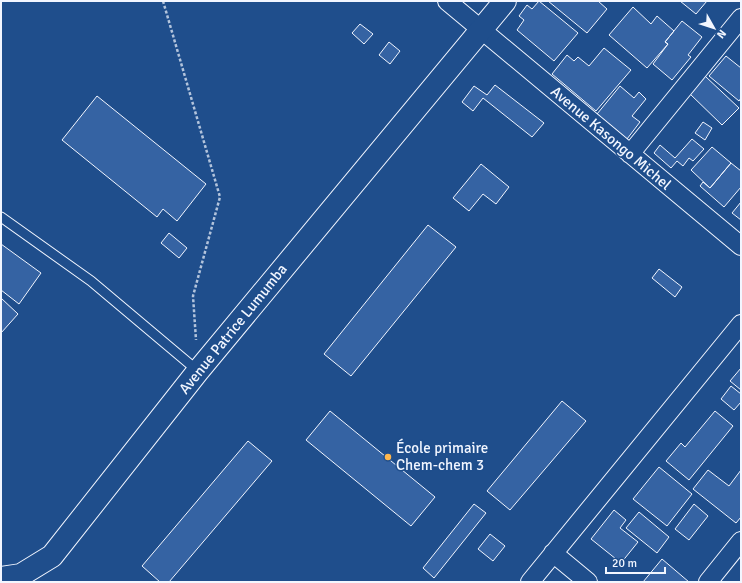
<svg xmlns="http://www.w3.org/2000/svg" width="742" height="583" font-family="Signika,sans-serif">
<rect width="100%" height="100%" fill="#1f4e8c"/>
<path fill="#3563a3" stroke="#f2f6ff" d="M 539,1 L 578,33 L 554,61 L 517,30 L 524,20 L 519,16 L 527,5 L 532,9 Z
M 548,1 L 598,1 L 607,9 L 587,33 Z
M 680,1 L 707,1 L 696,14 Z
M 633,7 L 651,24 L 657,16 L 674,31 L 665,42 L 668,44 L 647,68 L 609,35 Z
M 682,21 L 702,37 L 688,55 L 691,57 L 672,80 L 653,64 L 668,44 L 665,42 Z
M 360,24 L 373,34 L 364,44 L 352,33 Z
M 389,42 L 400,51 L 390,64 L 379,55 Z
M 604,48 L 631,70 L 596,111 L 552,74 L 567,55 L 574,61 L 578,57 L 589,66 Z
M 726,56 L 741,68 L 741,98 L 739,101 L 709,76 Z
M 705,76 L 739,108 L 722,125 L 689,93 Z
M 495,85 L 544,123 L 532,137 L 483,98 L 473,111 L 462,102 L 474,86 L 487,95 Z
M 620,86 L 634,98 L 639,92 L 646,99 L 632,116 L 640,122 L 627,139 L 597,114 Z
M 97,96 L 206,184 L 177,221 L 163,209 L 157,217 L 62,140 Z
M 703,122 L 712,128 L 705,140 L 695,133 Z
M 692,139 L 704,149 L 693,161 L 689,158 L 683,166 L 677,161 L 671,168 L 654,153 L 660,145 L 675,158 Z
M 712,147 L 731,163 L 710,188 L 691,170 Z
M 731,163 L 741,171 L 741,187 L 724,207 L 700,186 L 703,182 L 710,188 Z
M 481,164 L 509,187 L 496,204 L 483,194 L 469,211 L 453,198 Z
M 741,202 L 741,220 L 732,213 Z
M 428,225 L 456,247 L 351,376 L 324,354 Z
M 169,233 L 187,248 L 179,258 L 161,243 Z
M 1,244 L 41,273 L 19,304 L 1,290 Z
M 659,269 L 682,287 L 675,297 L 652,278 Z
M 1,298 L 18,314 L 1,333 Z
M 741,368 L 741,390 L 730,381 Z
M 731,386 L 741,394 L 741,402 L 734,410 L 721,399 Z
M 562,401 L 586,421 L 510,510 L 487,491 Z
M 330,411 L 435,497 L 411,526 L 306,440 Z
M 715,411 L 733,426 L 689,480 L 666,461 L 681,443 L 685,447 Z
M 248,441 L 272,461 L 169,582 L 160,582 L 142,566 Z
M 659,467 L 692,494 L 667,526 L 633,499 Z
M 708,470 L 729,486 L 741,470 L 741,517 L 736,523 L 693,489 Z
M 474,504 L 486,513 L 434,578 L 423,568 Z
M 694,504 L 708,516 L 689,540 L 675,529 Z
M 614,510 L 626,520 L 620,528 L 638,542 L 621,563 L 591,539 Z
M 639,512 L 669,537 L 657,553 L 626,528 Z
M 490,534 L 505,546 L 493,561 L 478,549 Z
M 662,559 L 689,582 L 643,582 Z"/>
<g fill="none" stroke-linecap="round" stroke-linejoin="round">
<defs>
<path id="lane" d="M 1,217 L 91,281 L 198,371"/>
<path id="street" d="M 447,1 L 741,246
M 630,154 L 741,18
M 553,553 L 588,582
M 530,582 L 741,324
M 708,582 L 741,541"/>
<path id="secondary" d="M 1,578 L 21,575 L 52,556 L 198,371 L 505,1"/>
</defs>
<use href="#lane" stroke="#f2f6ff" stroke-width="11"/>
<use href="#street" stroke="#f2f6ff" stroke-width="20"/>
<use href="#secondary" stroke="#f2f6ff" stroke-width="24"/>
<path stroke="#b3c4dc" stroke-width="2.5" stroke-dasharray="3 2" stroke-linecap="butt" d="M 163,1 L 220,197 L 193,296 L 196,340"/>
<use href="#lane" stroke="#1f4e8c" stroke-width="9"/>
<use href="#street" stroke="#1f4e8c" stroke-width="18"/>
<use href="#secondary" stroke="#1f4e8c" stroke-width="22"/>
</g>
<circle fill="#ffb74d" stroke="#1f4e8c" stroke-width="1.5" cx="388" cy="457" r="4"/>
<g text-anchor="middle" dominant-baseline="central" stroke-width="3" stroke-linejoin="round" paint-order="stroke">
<g font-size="15" fill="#f2f6ff" stroke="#1f4e8c">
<text transform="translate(611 138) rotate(40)">Avenue Kasongo Michel</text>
<text transform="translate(233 329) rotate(-51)">Avenue Patrice Lumumba</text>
</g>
<g font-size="15" fill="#f2f6ff" stroke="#1f4e8c" text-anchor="start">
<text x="396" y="448">École primaire<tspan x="396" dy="17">Chem-chem 3</tspan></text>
</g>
</g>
<rect width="742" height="583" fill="none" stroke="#f2f6ff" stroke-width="4"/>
<g transform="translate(714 28) rotate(129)" stroke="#1f4e8c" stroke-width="3" paint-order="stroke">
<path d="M0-3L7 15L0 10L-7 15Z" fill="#f2f6ff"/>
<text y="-6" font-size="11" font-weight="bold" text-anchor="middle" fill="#f2f6ff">N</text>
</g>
<path d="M606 567v6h59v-6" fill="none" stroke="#f2f6ff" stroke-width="2"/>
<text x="612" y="567" font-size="12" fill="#f2f6ff" stroke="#1f4e8c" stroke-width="3" paint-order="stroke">20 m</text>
</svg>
